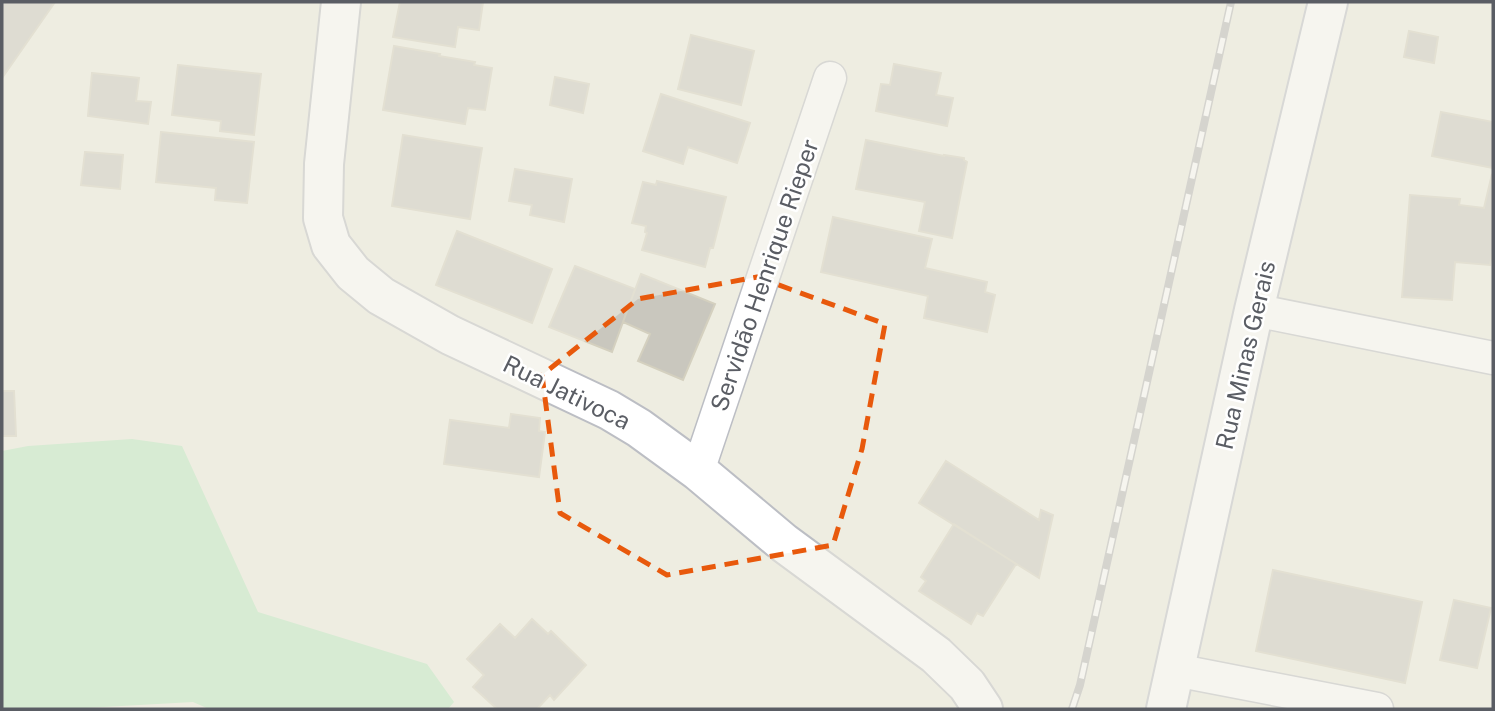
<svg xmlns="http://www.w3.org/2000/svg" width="1495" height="711" font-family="'Public Sans',sans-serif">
<rect width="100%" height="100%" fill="#eeede1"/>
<path fill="#bae9c0" d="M 132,439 L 182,446 L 258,612 L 427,664 L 454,702 L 448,709 L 209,709 L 193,702 L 68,709 L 2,709 L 2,451 L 28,446 Z"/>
<path fill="#c9c7be" stroke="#d4d0bf" stroke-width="2" d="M 2,2 L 55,2 L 2,78 Z
M 400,2 L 483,2 L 479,30 L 458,27 L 455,47 L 393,37 Z
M 1409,31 L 1438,37 L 1434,63 L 1404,57 Z
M 691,35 L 754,51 L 741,105 L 678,89 Z
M 394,46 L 440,54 L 439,56 L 475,62 L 474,65 L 492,68 L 485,110 L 468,108 L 465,124 L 383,110 Z
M 894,64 L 941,73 L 936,95 L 953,98 L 947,126 L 876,111 L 881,84 L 890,85 Z
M 178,65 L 261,74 L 254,135 L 220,131 L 221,121 L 172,115 Z
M 92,73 L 139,78 L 136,101 L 151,102 L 148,124 L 88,116 Z
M 555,77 L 589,84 L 583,113 L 550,105 Z
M 661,94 L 750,123 L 737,163 L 688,147 L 683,164 L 643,151 Z
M 1441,112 L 1493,122 L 1493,168 L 1432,156 Z
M 161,132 L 254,142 L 247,203 L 215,200 L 216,188 L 156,182 Z
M 403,135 L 482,148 L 470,219 L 392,206 Z
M 866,140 L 944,156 L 944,155 L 964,158 L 964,160 L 967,162 L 952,238 L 919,231 L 925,202 L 856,189 Z
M 85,152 L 123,155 L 120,189 L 81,185 Z
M 515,169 L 572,179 L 564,222 L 530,215 L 532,205 L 509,201 Z
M 1492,174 L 1493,251 L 1490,265 L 1455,262 L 1452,300 L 1402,297 L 1410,195 L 1460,199 L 1459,205 L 1484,208 Z
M 657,181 L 726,197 L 713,248 L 710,248 L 705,267 L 642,250 L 647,233 L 645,232 L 646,226 L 632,223 L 643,182 L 656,185 Z
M 833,217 L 932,239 L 925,268 L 987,282 L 985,292 L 995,295 L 987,332 L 924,318 L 928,296 L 821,272 Z
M 457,231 L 552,269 L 532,323 L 436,285 Z
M 575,266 L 635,289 L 612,352 L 549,327 Z
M 641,274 L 715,304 L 683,380 L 638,361 L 650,334 L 623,322 Z
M 2,391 L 14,391 L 16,436 L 2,436 Z
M 511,414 L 540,418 L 539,431 L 545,432 L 539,477 L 444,464 L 450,420 L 509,428 Z
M 946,461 L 1039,520 L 1041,510 L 1053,515 L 1039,578 L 919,503 Z
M 954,524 L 1016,564 L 983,616 L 977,613 L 971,624 L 919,591 L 926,581 L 921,577 Z
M 1273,570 L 1422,602 L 1405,683 L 1256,651 Z
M 1454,600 L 1491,608 L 1477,668 L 1440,660 Z
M 532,619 L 548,634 L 551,631 L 586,665 L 554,700 L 550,695 L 537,709 L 497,709 L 473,687 L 484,675 L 467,659 L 500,624 L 515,638 Z"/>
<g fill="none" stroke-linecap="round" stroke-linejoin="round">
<defs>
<path id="minor" d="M 1254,310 L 1493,358
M 698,471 L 830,78
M 1175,670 L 1377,709"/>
<path id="tertiary" d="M 341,2 L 324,164 L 323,218 L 331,245 L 353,273 L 381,296 L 450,335 L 609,410 L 639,428 L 698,471 L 784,543 L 936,655 L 967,685 L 983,709"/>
<path id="secondary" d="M 1166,709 L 1254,310 L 1328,2"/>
</defs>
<use href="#minor" stroke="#bcbec4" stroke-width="35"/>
<use href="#tertiary" stroke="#bcbec4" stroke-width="42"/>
<use href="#secondary" stroke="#bcbfc7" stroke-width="42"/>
<use href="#minor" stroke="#fff" stroke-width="32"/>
<use href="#tertiary" stroke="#fff" stroke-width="38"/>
<use href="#secondary" stroke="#fff" stroke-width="38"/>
<defs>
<path id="rail" d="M 1072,709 L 1080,685 L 1231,2"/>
</defs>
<use href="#rail" stroke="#b5b6b7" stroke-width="8"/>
<use href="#rail" stroke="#fff" stroke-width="5" stroke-dasharray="16" stroke-linecap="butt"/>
</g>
<path d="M0 0H1495V711H0ZM 757,277 L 885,324 L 862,449 L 833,545 L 667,575 L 560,513 L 542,375 L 638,299 Z" fill="#eeede1" fill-opacity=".55" fill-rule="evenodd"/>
<path fill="none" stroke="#e8590c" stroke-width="5" stroke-dasharray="14 9" stroke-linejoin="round" d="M 757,277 L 885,324 L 862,449 L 833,545 L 667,575 L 560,513 L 542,375 L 638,299 Z"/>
<g text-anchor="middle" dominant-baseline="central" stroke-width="5" stroke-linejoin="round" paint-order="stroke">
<g font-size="24" fill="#5a5d64" stroke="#fff">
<text transform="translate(764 275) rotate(-71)">Servidão Henrique Rieper</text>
<text transform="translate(1245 355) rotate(-77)">Rua Minas Gerais</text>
<text transform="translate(567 392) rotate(26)">Rua Jativoca</text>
</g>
</g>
<rect width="1495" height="711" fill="none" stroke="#5a5d64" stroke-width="7"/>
</svg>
